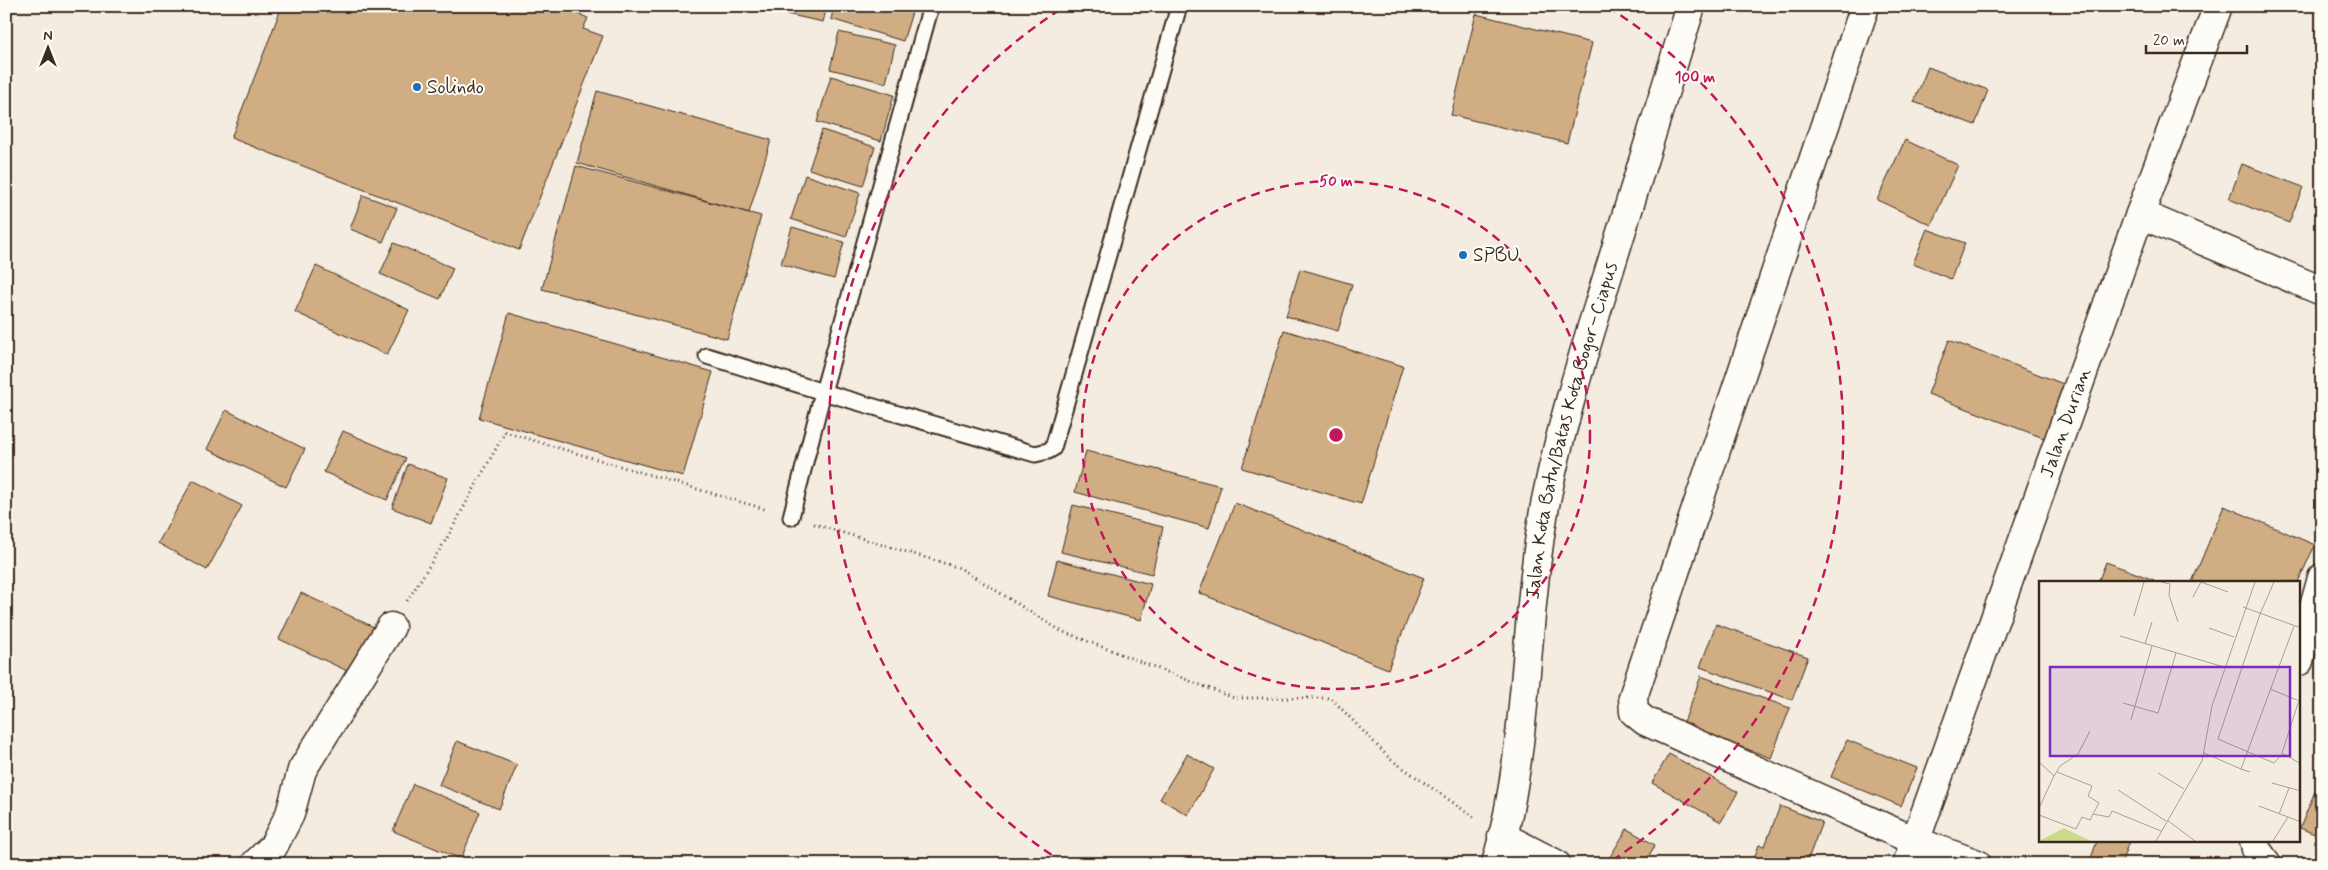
<svg xmlns="http://www.w3.org/2000/svg" width="2328" height="870" font-family="Mynerve,sans-serif">
<rect width="100%" height="100%" fill="#f4ece0"/>
<filter id="ink" filterUnits="userSpaceOnUse"><feTurbulence type="fractalNoise" baseFrequency=".02" numOctaves="2"/><feDisplacementMap in="SourceGraphic" scale="10" xChannelSelector="R" yChannelSelector="G"/><feConvolveMatrix kernelMatrix="1 2 1 2 8 2 1 2 1" color-interpolation-filters="sRGB"/></filter>
<g filter="url(#ink)">
<path fill="#d1ad83" stroke="#3b2a1e" d="M 282,6 L 579,6 L 576,13 L 588,18 L 583,29 L 603,36 L 519,250 L 231,138 Z
M 779,6 L 827,6 L 823,22 L 777,12 Z
M 834,6 L 914,6 L 903,41 L 831,19 Z
M 2302,6 L 2322,6 L 2322,13 Z
M 1476,14 L 1592,43 L 1567,143 L 1451,115 Z
M 839,32 L 895,45 L 886,83 L 830,69 Z
M 1928,67 L 1988,90 L 1975,125 L 1914,102 Z
M 831,76 L 894,95 L 881,141 L 817,122 Z
M 597,91 L 771,140 L 749,213 L 577,163 Z
M 822,130 L 875,147 L 863,186 L 809,169 Z
M 1905,140 L 1958,165 L 1931,225 L 1877,200 Z
M 2242,164 L 2303,187 L 2289,223 L 2229,199 Z
M 576,166 L 761,216 L 727,339 L 542,289 Z
M 805,175 L 860,193 L 846,237 L 791,219 Z
M 363,195 L 397,208 L 383,242 L 350,229 Z
M 792,227 L 844,242 L 834,279 L 781,264 Z
M 1927,229 L 1965,243 L 1951,279 L 1913,264 Z
M 394,243 L 453,268 L 440,299 L 380,274 Z
M 316,266 L 409,310 L 387,355 L 295,312 Z
M 1300,269 L 1352,284 L 1338,331 L 1286,316 Z
M 509,313 L 713,372 L 683,476 L 479,418 Z
M 1284,330 L 1403,366 L 1361,504 L 1242,468 Z
M 1949,340 L 2074,388 L 2054,442 L 1928,394 Z
M 226,410 L 305,449 L 286,487 L 207,449 Z
M 343,431 L 406,458 L 387,500 L 324,472 Z
M 1086,451 L 1221,486 L 1209,528 L 1075,492 Z
M 408,464 L 448,478 L 431,523 L 392,508 Z
M 193,480 L 242,506 L 207,570 L 158,543 Z
M 1235,503 L 1424,578 L 1388,669 L 1199,593 Z
M 1073,505 L 1163,527 L 1152,574 L 1061,552 Z
M 2224,506 L 2315,545 L 2298,582 L 2192,582 Z
M 1057,560 L 1151,584 L 1141,620 L 1048,596 Z
M 2106,562 L 2154,580 L 2154,582 L 2098,582 Z
M 301,593 L 378,629 L 356,675 L 279,639 Z
M 1716,624 L 1808,657 L 1792,700 L 1700,667 Z
M 1701,676 L 1790,708 L 1771,758 L 1683,725 Z
M 1847,740 L 1917,768 L 1901,806 L 1831,777 Z
M 457,741 L 517,765 L 499,809 L 439,785 Z
M 1187,754 L 1214,769 L 1188,815 L 1160,799 Z
M 1669,754 L 1738,792 L 1721,822 L 1652,783 Z
M 2322,774 L 2322,837 L 2300,828 Z
M 413,784 L 480,812 L 461,859 L 393,831 Z
M 1780,806 L 1822,822 L 1807,862 L 1812,864 L 1752,864 L 1759,845 L 1765,846 Z
M 1627,829 L 1655,845 L 1644,864 L 1615,864 L 1608,860 Z
M 2097,841 L 2129,841 L 2121,864 L 2089,864 Z"/>
<g fill="none" stroke-linecap="round" stroke-linejoin="round">
<defs>
<path id="service" d="M 707,356 L 823,392 L 1035,454 L 1048,451 L 1053,448 L 1179,6
M 791,517 L 823,392 L 931,6"/>
<g id="minor">
<path d="M 1865,6 L 1633,697 L 1634,712 L 1645,721 L 1915,841 L 1977,864"/>
<path d="M 2140,214 L 2322,291"/>
<path d="M 2299,661 L 2322,578"/>
<path d="M 1502,836 L 1556,864"/>
<path d="M 2254,841 L 2256,849 L 2267,864"/>
<path d="M 255,864 L 273,847 L 290,814 L 302,770 L 391,627"/>
<path id="s1" d="M 1907,864 L 2140,214 L 2218,6"/>
</g>
<g id="secondary">
<path id="s2" d="M 1496,864 C 1530,746 1523,620 1546,500 C 1560,430 1581,362 1602,294 C 1631,198 1661,102 1691,6"/>
</g>
</defs>
<use href="#service" stroke="#3b2a1e" stroke-width="19"/>
<use href="#minor" stroke="#3b2a1e" stroke-width="31"/>
<use href="#secondary" stroke="#3b2a1e" stroke-width="31"/>
<path stroke="#3b2a1e" stroke-width="3" stroke-dasharray="1 4" stroke-linecap="butt" d="M 814,524 L 960,568 L 1061,631 L 1234,698 L 1331,698 L 1390,759 L 1474,817
M 407,601 L 447,538 L 505,432 L 768,510"/>
<use href="#service" stroke="#fdfcf7" stroke-width="15"/>
<use href="#minor" stroke="#fdfcf7" stroke-width="28"/>
<use href="#secondary" stroke="#fdfcf7" stroke-width="28"/>
</g>
</g>
<g fill="none" stroke="#c2185b" stroke-width="2.5" stroke-dasharray="9 6">
<circle cx="1336" cy="435" r="254"/>
<path d="M1064 863A507 507 0 0 1 1064 7M1608 7A507 507 0 0 1 1608 863"/>
</g>
<g fill="#1f6fb2" stroke="#fdfcf7" stroke-width="2">
<circle cx="417" cy="87" r="5"/>
<circle cx="1463" cy="255" r="5"/>
</g>
<g text-anchor="middle" dominant-baseline="central" stroke-width="4" stroke-linejoin="round" paint-order="stroke">
<g font-size="19" fill="#3b2a1e" stroke="#fdfcf7" text-anchor="start">
<text x="427" y="87">Solindo</text>
<text x="1473" y="255">SPBU</text>
</g>
<g font-size="19" fill="#3b2a1e" stroke="#fdfcf7">
<text stroke="none"><textPath href="#s1" startOffset="469">Jalan Durian</textPath></text>
<text stroke="none"><textPath href="#s2" startOffset="441">Jalan Kota Batu/Batas Kota Bogor–Ciapus</textPath></text>
</g>
</g>
<g transform="translate(2039 581)">
<rect width="261" height="261" fill="#f4ece0"/>
<path d="M 25,247 L 52,260 L 0,260 Z" fill="#cdda8d"/>
<path fill="none" stroke="#aa9e92" stroke-width="1" d="M 122,1 L 131,3 L 130,14 L 139,41M 162,1 L 189,11M 235,1 L 221,33 L 179,158 L 235,182 L 243,173M 154,16 L 162,1M 204,26 L 262,47M 95,35 L 105,1M 170,47 L 195,56M 81,55 L 185,86M 106,63 L 113,41M 231,108 L 258,119M 262,113 L 243,172 L 262,183M 84,122 L 119,132 L 137,72M 92,139 L 113,65M 165,172 L 202,188M 0,181 L 15,195M 18,191 L 53,205 L 49,215 L 60,222 L 54,233 L 70,236 L 73,230 L 122,250M 211,191 L 202,188 L 255,45M 119,192 L 145,208M 233,202 L 262,210M 79,209 L 127,240M 220,225 L 262,241M 0,227 L 15,195 L 21,185 L 39,173 L 51,150M 240,233 L 250,207M 0,234 L 37,248 L 43,236 L 51,239 L 54,233M 128,239 L 156,260M 117,260 L 163,180 L 173,125 L 216,1M 234,260 L 249,236"/>
<path fill="#7b2cbf" fill-opacity="0.15" stroke="#7b2cbf" stroke-width="2.5" d="M 11,86 L 251,86 L 251,175 L 11,175 Z"/>
<rect width="261" height="261" fill="none" stroke="#3b2a1e" stroke-width="2.5"/>
</g>
<circle cx="1336" cy="435" r="8" fill="#c2185b" stroke="#fdfcf7" stroke-width="2.5"/>
<g font-size="15" text-anchor="middle" font-weight="bold" fill="#c2185b" stroke="#fdfcf7" stroke-width="4" stroke-linejoin="round" paint-order="stroke">
<text x="1695" y="82">100 m</text>
<text x="1336" y="186">50 m</text>
</g>
<rect width="2328" height="870" fill="none" stroke="#fdfcf7" stroke-width="25"/>
<rect x="12" y="12" width="2303" height="845" fill="none" stroke="#3b2a1e" stroke-width="2" filter="url(#ink)"/>
<g transform="translate(48 48)" stroke="#fdfcf7" stroke-width="4" paint-order="stroke">
<path d="M0-4L9 19L0 12L-9 19Z" fill="#3b2a1e"/>
<text y="-8" font-size="14" font-weight="bold" text-anchor="middle" fill="#3b2a1e">N</text>
</g>
<path d="M2146 45v8h101v-8" fill="none" stroke="#3b2a1e" stroke-width="2.5"/>
<text x="2153" y="45" font-size="15" fill="#3b2a1e" stroke="#fdfcf7" stroke-width="4" paint-order="stroke">20 m</text>
</svg>
